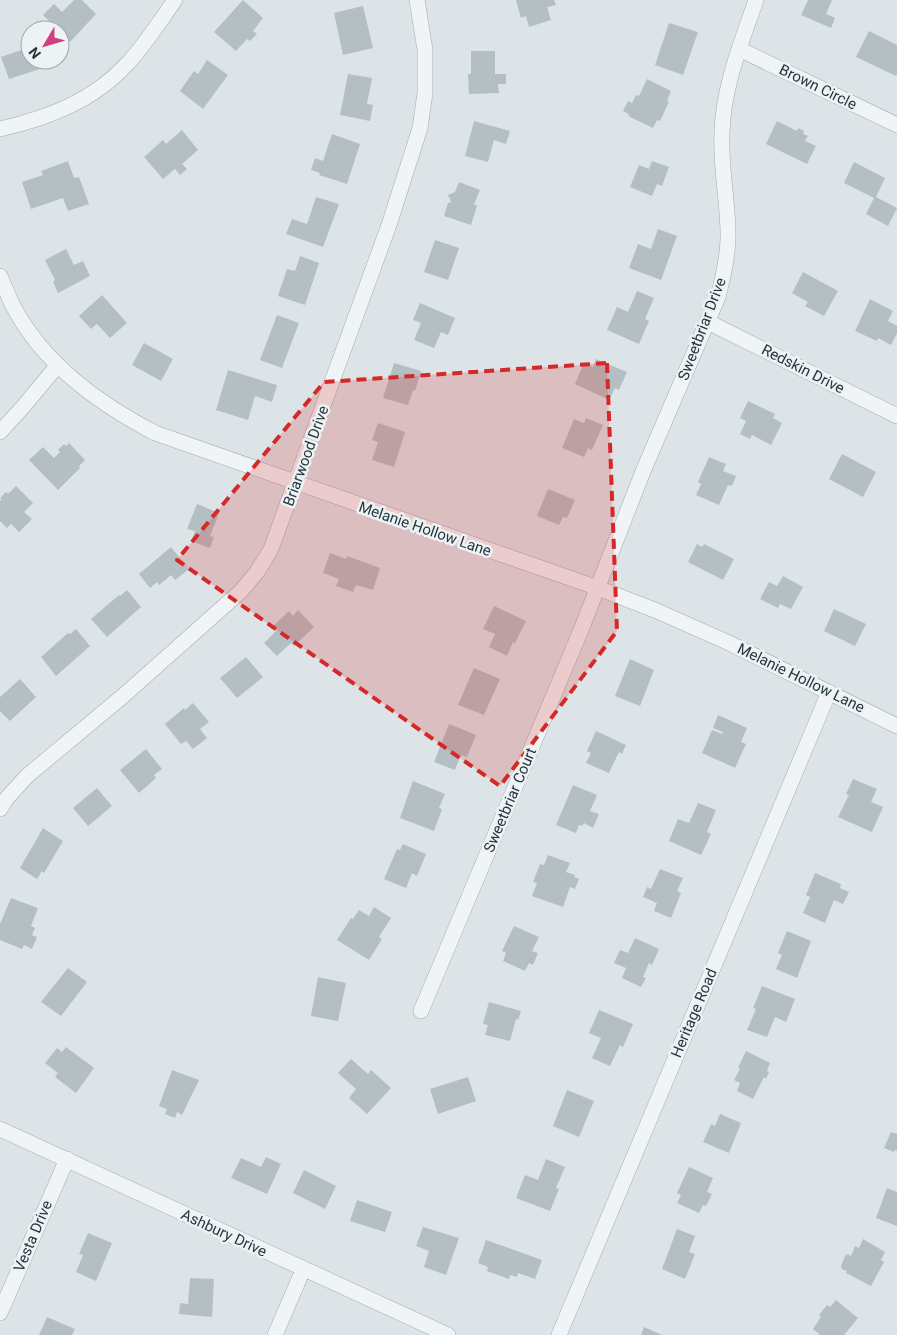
<svg xmlns="http://www.w3.org/2000/svg" width="897" height="1335" font-family="Roboto,sans-serif">
<rect width="100%" height="100%" fill="#dde4e7"/>
<path fill="#b4bfc4" d="M 74,0 L 82,0 L 96,14 L 70,42 L 43,15 L 54,4 L 62,12 Z
M 243,0 L 263,18 L 253,31 L 257,34 L 250,41 L 247,39 L 236,51 L 214,32 Z
M 516,0 L 554,0 L 556,5 L 547,7 L 551,20 L 529,27 L 526,16 L 521,18 Z
M 808,0 L 832,0 L 826,14 L 835,18 L 831,28 L 801,15 Z
M 363,6 L 373,48 L 343,55 L 334,13 Z
M 669,23 L 698,32 L 683,75 L 655,65 Z
M 869,31 L 897,45 L 897,74 L 896,76 L 856,57 Z
M 30,47 L 30,60 L 43,60 L 46,67 L 9,79 L 1,57 Z
M 471,51 L 495,51 L 495,74 L 506,74 L 506,84 L 498,84 L 499,93 L 469,94 L 468,74 L 471,74 Z
M 207,60 L 228,75 L 203,109 L 180,91 L 194,71 L 198,74 Z
M 348,74 L 372,78 L 367,104 L 373,105 L 370,121 L 340,115 Z
M 647,79 L 671,91 L 667,101 L 669,102 L 660,121 L 657,120 L 653,128 L 628,116 L 629,114 L 623,111 L 628,101 L 632,103 L 636,95 L 639,96 Z
M 474,121 L 510,131 L 506,144 L 494,140 L 488,162 L 465,156 Z
M 777,121 L 797,131 L 798,128 L 804,131 L 803,134 L 808,136 L 805,141 L 816,146 L 807,164 L 766,144 Z
M 182,130 L 198,150 L 182,164 L 187,169 L 180,175 L 175,169 L 163,179 L 144,157 L 163,140 L 166,144 Z
M 332,134 L 360,144 L 347,184 L 319,175 L 320,173 L 311,170 L 315,158 L 323,161 Z
M 68,161 L 74,178 L 79,177 L 89,204 L 68,211 L 63,198 L 31,209 L 22,182 L 43,175 L 41,171 Z
M 652,161 L 669,167 L 662,186 L 657,184 L 652,196 L 630,187 L 639,165 L 649,169 Z
M 854,162 L 885,178 L 876,197 L 897,208 L 888,226 L 866,214 L 874,198 L 844,183 Z
M 459,182 L 480,190 L 474,204 L 477,206 L 471,225 L 444,216 L 448,203 L 450,203 L 451,201 L 448,195 L 455,192 Z
M 316,197 L 339,204 L 323,247 L 286,234 L 292,219 L 307,224 Z
M 658,229 L 677,236 L 661,280 L 629,268 L 638,244 L 651,249 Z
M 435,240 L 459,248 L 448,280 L 424,272 Z
M 66,249 L 74,265 L 83,261 L 90,276 L 58,293 L 53,282 L 55,280 L 45,260 Z
M 300,256 L 319,263 L 305,305 L 278,296 L 287,269 L 295,271 Z
M 803,272 L 838,291 L 824,316 L 805,306 L 808,302 L 792,293 Z
M 637,291 L 654,298 L 645,319 L 649,321 L 639,344 L 607,330 L 617,307 L 628,312 Z
M 102,295 L 127,323 L 110,338 L 97,324 L 91,329 L 79,316 Z
M 870,299 L 893,311 L 888,321 L 897,326 L 897,333 L 891,345 L 878,338 L 877,341 L 855,331 Z
M 420,303 L 455,318 L 448,335 L 441,332 L 434,348 L 414,340 L 421,323 L 413,320 Z
M 277,315 L 299,323 L 282,368 L 260,360 Z
M 144,343 L 173,359 L 161,381 L 132,365 Z
M 596,359 L 627,372 L 619,390 L 615,388 L 609,400 L 575,384 L 584,363 L 593,367 Z
M 394,363 L 421,371 L 415,391 L 413,390 L 408,405 L 383,398 Z
M 228,370 L 277,385 L 272,402 L 255,396 L 248,420 L 216,410 Z
M 748,401 L 775,414 L 773,418 L 782,423 L 771,445 L 752,435 L 750,439 L 740,434 L 746,421 L 740,418 Z
M 586,418 L 603,425 L 592,450 L 588,448 L 584,457 L 562,448 L 574,419 L 584,423 Z
M 378,423 L 405,432 L 394,467 L 372,460 L 378,442 L 372,440 Z
M 69,443 L 85,460 L 79,466 L 80,468 L 58,490 L 29,460 L 43,447 L 54,458 L 60,452 L 58,450 L 64,444 L 66,446 Z
M 842,454 L 876,472 L 863,497 L 829,479 Z
M 709,457 L 726,464 L 723,471 L 736,476 L 732,486 L 728,485 L 719,505 L 696,495 L 701,484 L 698,482 Z
M 16,486 L 33,503 L 24,512 L 32,519 L 19,532 L 11,524 L 7,528 L 0,521 L 0,501 L 2,499 L 0,498 L 6,492 L 8,494 Z
M 548,489 L 575,500 L 567,518 L 563,517 L 559,525 L 537,516 Z
M 197,504 L 219,513 L 210,536 L 214,537 L 210,548 L 191,541 L 195,531 L 187,529 Z
M 697,544 L 702,547 L 704,544 L 734,559 L 723,580 L 688,562 Z
M 171,547 L 189,569 L 175,580 L 171,575 L 159,585 L 157,582 L 150,588 L 139,574 Z
M 330,553 L 346,559 L 347,556 L 380,568 L 373,590 L 356,585 L 353,592 L 336,586 L 339,579 L 323,573 Z
M 783,576 L 803,587 L 791,609 L 780,604 L 778,608 L 760,599 L 769,582 L 777,586 Z
M 127,590 L 141,607 L 107,637 L 91,619 L 119,595 L 120,596 Z
M 494,606 L 526,621 L 515,643 L 513,642 L 507,656 L 489,647 L 495,634 L 483,629 Z
M 834,609 L 866,624 L 855,646 L 824,631 Z
M 298,610 L 314,627 L 294,646 L 291,643 L 277,656 L 264,643 L 276,631 L 272,627 L 289,611 L 293,616 Z
M 76,629 L 90,646 L 56,676 L 41,657 L 68,633 L 70,634 Z
M 246,657 L 263,677 L 237,698 L 220,678 Z
M 630,659 L 654,670 L 640,706 L 615,696 Z
M 474,668 L 500,679 L 484,715 L 458,705 Z
M 20,679 L 36,697 L 10,721 L 0,711 L 0,697 Z
M 193,703 L 209,722 L 200,729 L 207,738 L 193,749 L 186,741 L 181,744 L 165,724 L 184,708 L 185,710 Z
M 718,715 L 747,728 L 741,742 L 746,744 L 735,768 L 702,753 L 712,730 L 722,734 L 723,732 L 713,728 Z
M 449,724 L 476,735 L 467,757 L 461,755 L 455,770 L 434,762 Z
M 596,731 L 626,745 L 622,754 L 619,752 L 609,773 L 586,763 L 591,753 L 587,751 Z
M 146,749 L 162,769 L 154,775 L 156,778 L 139,793 L 120,770 Z
M 853,779 L 877,789 L 871,802 L 883,807 L 872,832 L 838,817 L 849,795 L 846,794 Z
M 413,781 L 445,794 L 439,808 L 442,809 L 434,831 L 400,818 Z
M 573,785 L 597,795 L 590,811 L 599,814 L 593,828 L 584,823 L 582,826 L 579,825 L 576,833 L 556,825 Z
M 97,788 L 112,806 L 88,826 L 73,808 Z
M 698,803 L 716,810 L 707,832 L 711,834 L 701,855 L 669,841 L 678,819 L 689,823 Z
M 43,828 L 63,841 L 44,873 L 42,871 L 37,879 L 20,868 Z
M 403,844 L 426,854 L 417,876 L 412,873 L 406,888 L 384,879 L 397,849 L 400,850 Z
M 548,855 L 570,863 L 566,872 L 575,875 L 574,877 L 579,879 L 575,889 L 570,887 L 563,907 L 532,896 L 537,883 L 533,882 L 540,864 L 544,865 Z
M 660,869 L 683,878 L 677,891 L 681,893 L 671,918 L 654,911 L 657,903 L 643,897 L 647,887 L 651,889 Z
M 815,873 L 841,884 L 840,888 L 849,892 L 843,904 L 834,900 L 825,923 L 803,913 L 810,897 L 806,895 Z
M 11,898 L 38,908 L 31,926 L 35,928 L 32,935 L 37,937 L 32,949 L 24,945 L 22,949 L 0,940 L 0,924 Z
M 374,907 L 391,918 L 379,937 L 382,939 L 369,960 L 337,940 L 351,918 L 353,919 L 359,910 L 369,916 Z
M 514,926 L 539,937 L 532,951 L 538,953 L 533,965 L 529,963 L 525,971 L 503,961 L 506,953 L 502,951 Z
M 787,931 L 811,941 L 797,978 L 776,969 L 782,955 L 778,953 Z
M 635,938 L 659,949 L 652,965 L 649,963 L 643,977 L 646,978 L 641,987 L 622,978 L 626,968 L 614,963 L 620,950 L 628,953 Z
M 68,968 L 87,982 L 61,1016 L 41,1002 Z
M 318,977 L 346,983 L 338,1021 L 311,1016 Z
M 762,986 L 795,999 L 786,1022 L 775,1017 L 767,1037 L 747,1030 L 756,1009 L 753,1008 Z
M 489,1002 L 521,1011 L 518,1020 L 516,1019 L 510,1041 L 485,1035 L 488,1025 L 483,1024 Z
M 599,1010 L 633,1024 L 623,1047 L 620,1045 L 610,1066 L 592,1058 L 601,1038 L 589,1033 Z
M 66,1047 L 94,1068 L 76,1093 L 55,1077 L 58,1073 L 45,1063 L 57,1048 L 62,1052 Z
M 746,1051 L 770,1063 L 767,1071 L 769,1072 L 766,1079 L 764,1077 L 753,1099 L 737,1091 L 740,1083 L 734,1080 L 740,1069 L 738,1068 Z
M 351,1059 L 368,1074 L 371,1070 L 391,1088 L 367,1114 L 349,1098 L 356,1089 L 338,1073 Z
M 172,1070 L 199,1080 L 182,1115 L 177,1112 L 175,1118 L 165,1114 L 167,1109 L 159,1106 Z
M 468,1077 L 476,1101 L 438,1114 L 430,1089 Z
M 567,1090 L 594,1101 L 579,1137 L 553,1126 Z
M 720,1114 L 741,1123 L 729,1153 L 703,1142 L 711,1124 L 715,1126 Z
M 891,1132 L 897,1134 L 897,1151 L 895,1150 L 894,1152 L 884,1148 Z
M 266,1157 L 281,1164 L 267,1194 L 231,1178 L 241,1158 L 261,1167 Z
M 546,1159 L 565,1167 L 556,1188 L 559,1189 L 550,1211 L 516,1198 L 525,1175 L 538,1180 Z
M 689,1167 L 713,1178 L 707,1192 L 712,1194 L 706,1206 L 703,1205 L 699,1213 L 677,1203 L 681,1195 L 677,1193 Z
M 304,1170 L 336,1186 L 325,1209 L 293,1193 Z
M 887,1188 L 897,1192 L 897,1226 L 876,1218 Z
M 357,1200 L 392,1212 L 385,1232 L 350,1221 Z
M 423,1227 L 459,1238 L 446,1275 L 424,1267 L 429,1251 L 416,1246 Z
M 677,1229 L 695,1236 L 689,1252 L 695,1254 L 685,1279 L 662,1269 Z
M 88,1233 L 112,1243 L 96,1281 L 76,1272 L 83,1255 L 79,1254 Z
M 863,1239 L 885,1252 L 881,1260 L 884,1262 L 871,1286 L 846,1273 L 847,1271 L 842,1269 L 841,1266 L 845,1256 L 848,1254 L 851,1256 L 855,1246 L 859,1248 Z
M 486,1240 L 542,1260 L 535,1279 L 518,1273 L 517,1277 L 510,1275 L 509,1279 L 487,1271 L 488,1267 L 478,1263 Z
M 190,1278 L 214,1279 L 212,1317 L 179,1314 L 180,1303 L 188,1304 Z
M 836,1300 L 858,1318 L 844,1335 L 820,1335 L 813,1329 L 821,1317 L 819,1315 L 827,1305 L 830,1307 Z
M 47,1317 L 75,1329 L 72,1335 L 39,1335 Z
M 644,1327 L 662,1335 L 641,1335 Z"/>
<g fill="none" stroke-linecap="round" stroke-linejoin="round">
<defs>
<path id="minor" d="M 739,49 L 897,125
M 0,129 C 48,118 93,101 127,64 C 145,45 160,21 175,0
M 0,276 C 4,285 8,295 12,304 C 42,363 98,403 155,433 L 598,588 L 657,611 L 727,642 L 897,726
M 708,322 L 897,416
M 0,432 L 22,408 L 58,365
M 0,809 L 7,798 L 27,776 L 123,696 L 240,592 L 257,572 L 271,549 L 389,225 L 420,128 L 425,93 L 425,50 L 417,0
M 421,1011 L 581,630 L 644,469 L 718,297 C 723,278 727,260 728,240 C 729,205 720,169 722,133 C 723,87 741,44 756,0
M 0,1129 L 448,1335
M 0,1313 L 67,1159
M 275,1335 L 303,1270
M 559,1335 L 829,692"/>
</defs>
<use href="#minor" stroke="#a2acb1" stroke-width="16"/>
<use href="#minor" stroke="#f0f4f6" stroke-width="15"/>
</g>
<path fill="#d62828" fill-opacity="0.2" stroke="#d62828" stroke-width="4" stroke-dasharray="10 6" stroke-linejoin="round" d="M 607,363 L 617,631 L 500,786 L 177,560 L 324,382 Z"/>
<g text-anchor="middle" dominant-baseline="central" stroke-width="5" stroke-linejoin="round" paint-order="stroke">
<g font-size="15" fill="#26363e" stroke="#edf3f5">
<text transform="translate(818 87) rotate(26)">Brown Circle</text>
<text transform="translate(702 329) rotate(-69)">Sweetbriar Drive</text>
<text transform="translate(803 369) rotate(27)">Redskin Drive</text>
<text transform="translate(306 456) rotate(-70)">Briarwood Drive</text>
<text transform="translate(425 529) rotate(19)">Melanie Hollow Lane</text>
<text transform="translate(801 678) rotate(26)">Melanie Hollow Lane</text>
<text transform="translate(510 800) rotate(-67)">Sweetbriar Court</text>
<text transform="translate(694 1013) rotate(-67)">Heritage Road</text>
<text transform="translate(224 1233) rotate(25)">Ashbury Drive</text>
<text transform="translate(33 1236) rotate(-67)">Vesta Drive</text>
</g>
</g>
<g transform="translate(45 45) rotate(232)"><circle r="24" fill="#edf3f5" stroke="#9da7ac"/>
<path d="M0-4L9 19L0 12L-9 19Z" fill="#d13e7f"/>
<text y="-8" font-size="14" font-weight="bold" text-anchor="middle" fill="#26363e">N</text>
</g>
</svg>
